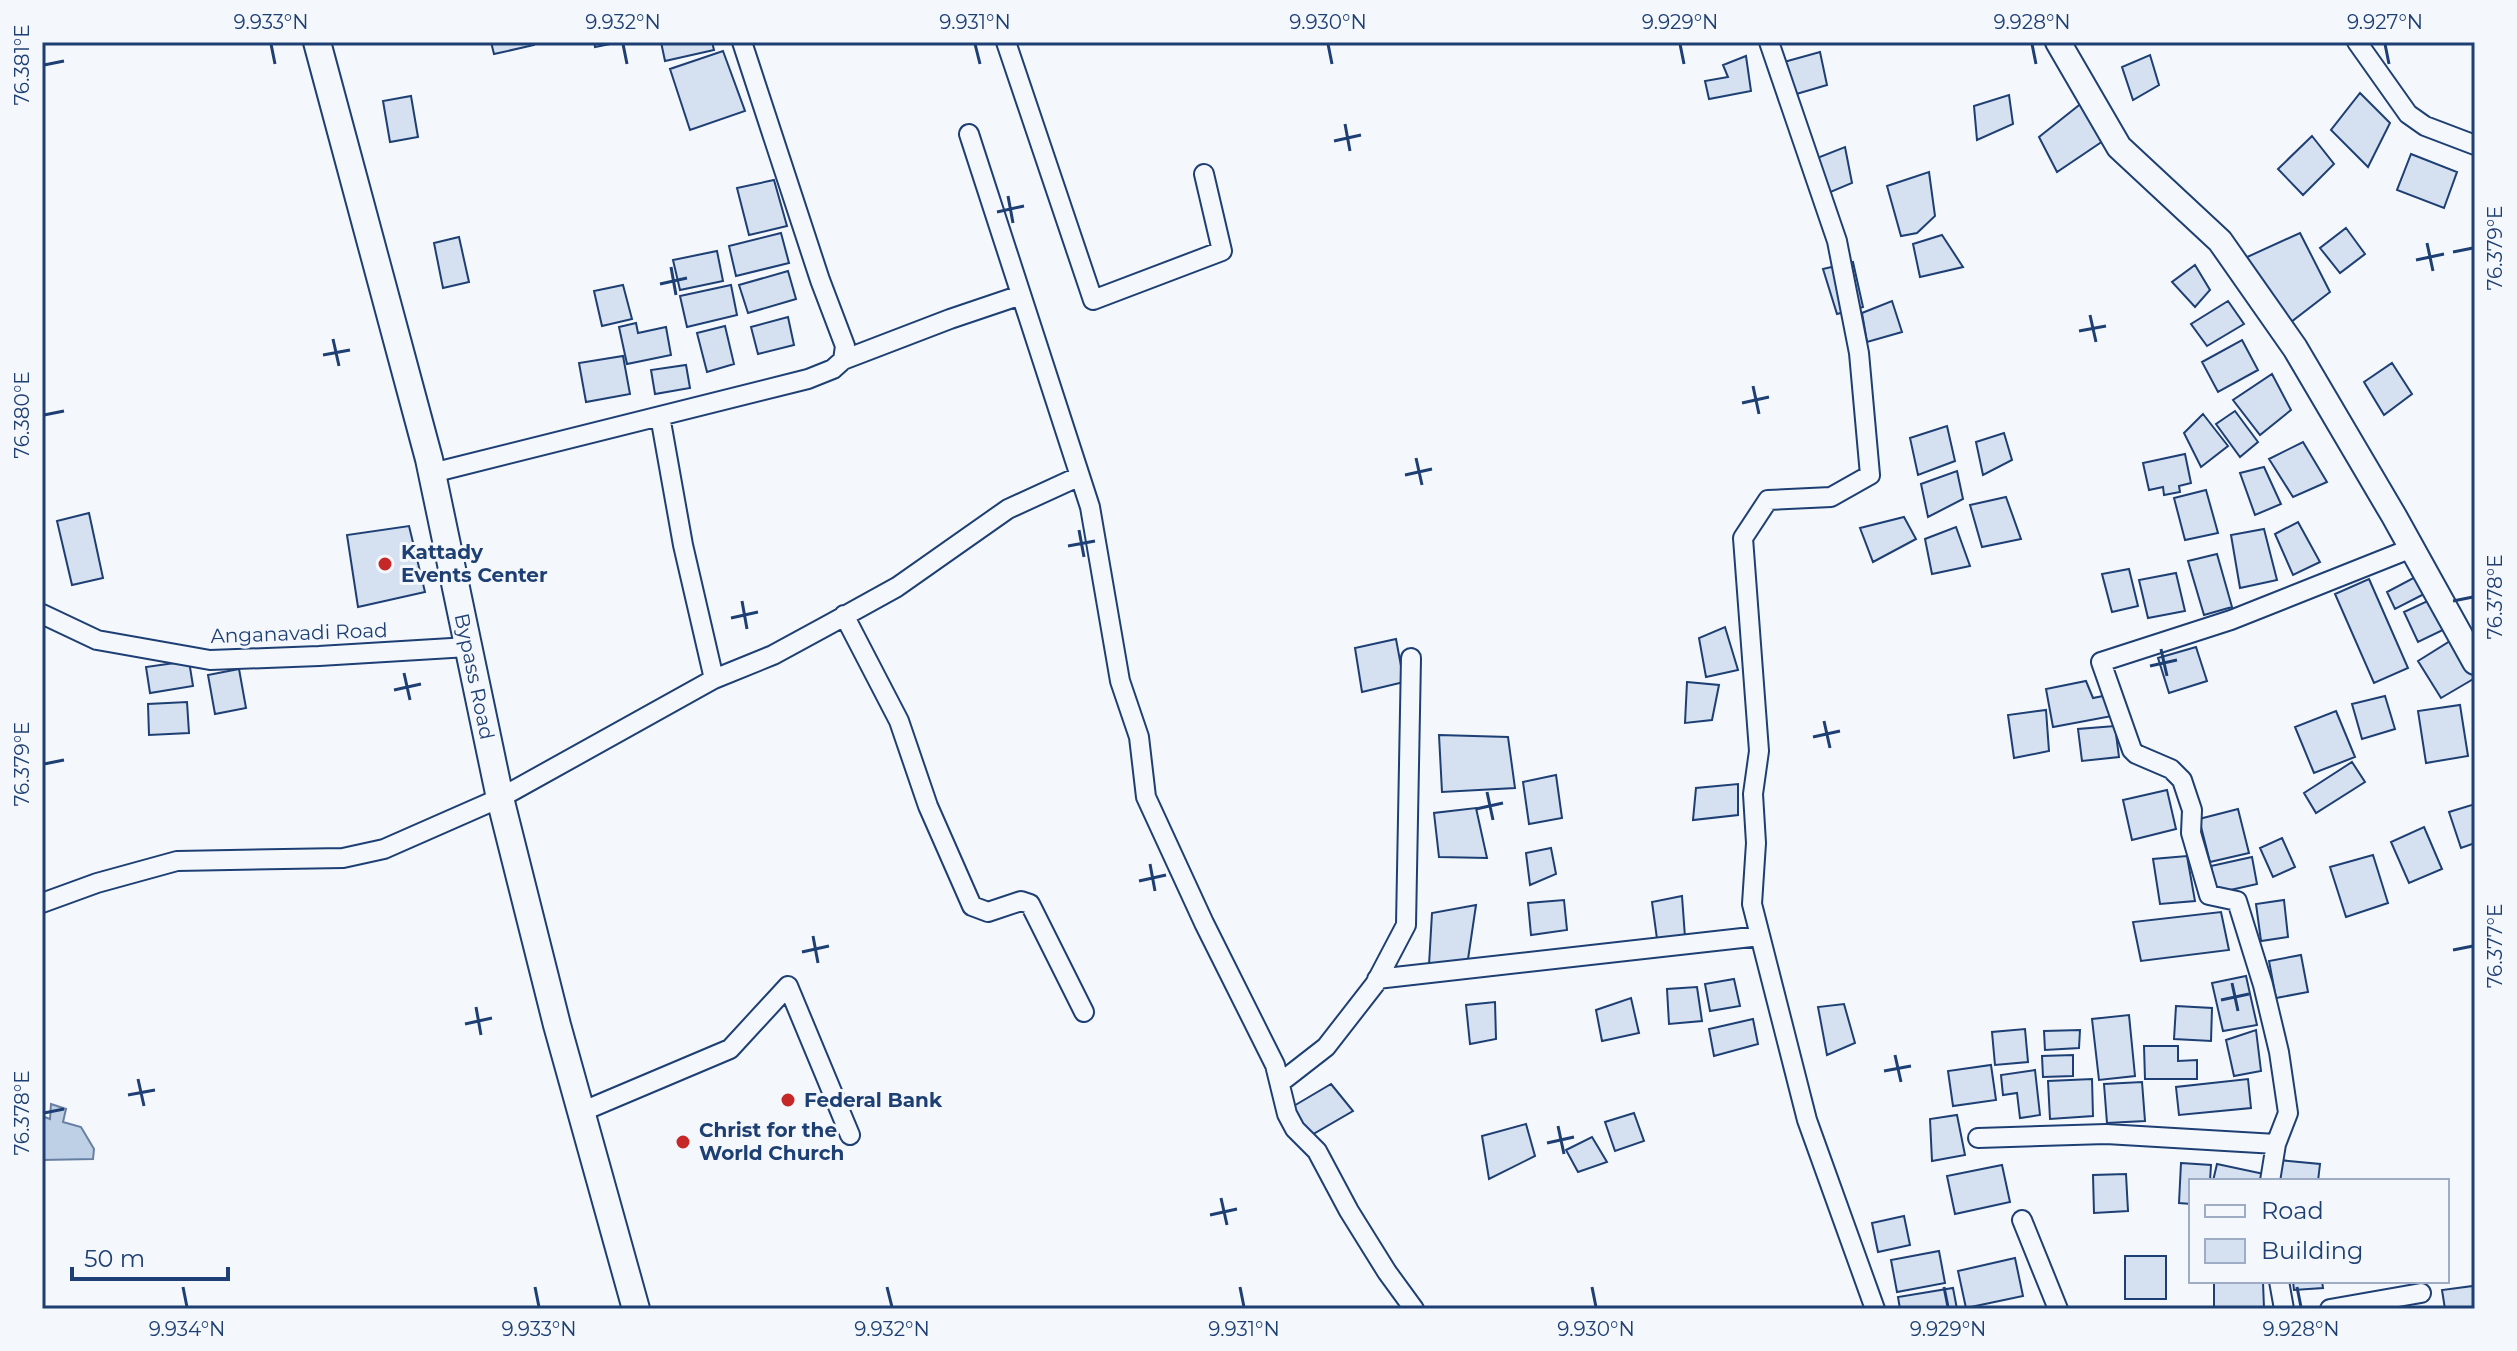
<svg xmlns="http://www.w3.org/2000/svg" width="2517" height="1351" font-family="Montserrat,sans-serif">
<rect width="100%" height="100%" fill="#f4f7fb"/>
<path fill="#bed0e5" stroke="#687fa3" stroke-width="2" d="M 51,1104 L 66,1109 L 63,1122 L 81,1127 L 94,1149 L 93,1159 L 42,1160 L 42,1116 L 50,1119 Z"/>
<path fill="#d5e0f0" stroke="#1d3f73" stroke-width="2" d="M 491,42 L 534,42 L 534,45 L 494,54 Z
M 594,42 L 620,42 L 595,47 Z
M 661,42 L 712,42 L 714,50 L 665,61 Z
M 723,51 L 745,111 L 690,130 L 670,69 Z
M 1820,52 L 1827,85 L 1793,95 L 1784,62 Z
M 2150,55 L 2159,85 L 2133,100 L 2122,67 Z
M 1746,56 L 1751,91 L 1709,99 L 1705,81 L 1728,77 L 1723,65 Z
M 2360,93 L 2390,123 L 2368,167 L 2331,130 Z
M 2009,95 L 2013,124 L 1977,140 L 1974,106 Z
M 411,96 L 418,137 L 390,142 L 383,101 Z
M 2083,102 L 2106,139 L 2057,172 L 2039,137 Z
M 2312,136 L 2334,164 L 2303,195 L 2278,169 Z
M 1845,147 L 1852,183 L 1821,196 L 1812,160 Z
M 2411,154 L 2457,172 L 2444,208 L 2397,190 Z
M 1929,172 L 1935,216 L 1917,233 L 1901,236 L 1887,186 Z
M 774,180 L 787,226 L 749,235 L 737,188 Z
M 2346,228 L 2365,254 L 2340,273 L 2320,248 Z
M 781,233 L 789,263 L 736,276 L 729,246 Z
M 2300,233 L 2330,292 L 2291,322 L 2245,258 Z
M 1942,235 L 1963,267 L 1920,277 L 1913,244 Z
M 459,237 L 469,282 L 443,288 L 434,243 Z
M 717,251 L 723,281 L 680,290 L 673,260 Z
M 1853,262 L 1863,307 L 1837,314 L 1823,269 Z
M 2195,265 L 2210,290 L 2195,307 L 2172,282 Z
M 788,271 L 796,299 L 748,313 L 739,285 Z
M 623,285 L 632,319 L 602,326 L 594,291 Z
M 731,285 L 737,315 L 687,327 L 680,296 Z
M 1892,301 L 1902,332 L 1867,342 L 1862,313 Z
M 2228,301 L 2244,324 L 2207,346 L 2191,324 Z
M 788,317 L 794,345 L 758,354 L 751,327 Z
M 636,323 L 638,333 L 666,327 L 671,355 L 627,364 L 619,327 Z
M 725,326 L 734,364 L 707,372 L 697,333 Z
M 2242,340 L 2258,370 L 2218,392 L 2202,362 Z
M 623,356 L 630,394 L 586,402 L 579,363 Z
M 2392,363 L 2412,394 L 2384,415 L 2364,382 Z
M 686,365 L 690,388 L 655,394 L 651,370 Z
M 2272,374 L 2291,410 L 2260,435 L 2233,400 Z
M 2235,411 L 2258,442 L 2240,457 L 2216,424 Z
M 2203,414 L 2228,446 L 2201,467 L 2184,433 Z
M 1947,426 L 1955,461 L 1918,475 L 1910,438 Z
M 2004,433 L 2012,460 L 1983,475 L 1976,442 Z
M 2303,442 L 2327,482 L 2293,497 L 2269,459 Z
M 2185,454 L 2191,483 L 2179,486 L 2180,492 L 2164,495 L 2163,487 L 2149,490 L 2143,463 Z
M 2264,467 L 2281,504 L 2255,515 L 2240,473 Z
M 1957,471 L 1963,499 L 1928,517 L 1921,484 Z
M 2206,490 L 2218,533 L 2185,540 L 2174,498 Z
M 2006,497 L 2021,539 L 1982,547 L 1970,505 Z
M 89,513 L 103,578 L 72,585 L 57,521 Z
M 1904,517 L 1916,539 L 1873,562 L 1860,528 Z
M 2298,522 L 2320,562 L 2293,575 L 2275,534 Z
M 409,526 L 425,592 L 358,607 L 347,535 Z
M 1956,527 L 1970,566 L 1932,574 L 1925,539 Z
M 2264,529 L 2277,580 L 2240,588 L 2231,535 Z
M 2217,554 L 2232,607 L 2204,615 L 2188,561 Z
M 2129,569 L 2138,606 L 2112,612 L 2102,574 Z
M 2176,573 L 2185,611 L 2148,618 L 2139,580 Z
M 2419,575 L 2428,592 L 2395,609 L 2387,592 Z
M 2369,579 L 2408,668 L 2374,683 L 2335,594 Z
M 2434,598 L 2447,628 L 2418,642 L 2404,612 Z
M 1725,627 L 1738,670 L 1706,677 L 1699,638 Z
M 2455,638 L 2475,672 L 2475,678 L 2441,698 L 2418,661 Z
M 1396,639 L 1404,682 L 1362,692 L 1355,648 Z
M 2196,647 L 2207,681 L 2169,693 L 2158,658 Z
M 189,661 L 193,686 L 150,693 L 146,667 Z
M 239,669 L 246,708 L 215,714 L 208,675 Z
M 2086,681 L 2093,698 L 2108,695 L 2112,716 L 2053,727 L 2046,689 Z
M 1687,682 L 1719,685 L 1712,720 L 1685,723 Z
M 2385,696 L 2395,729 L 2362,739 L 2352,704 Z
M 187,702 L 189,733 L 149,735 L 148,704 Z
M 2460,705 L 2468,756 L 2426,763 L 2418,711 Z
M 2046,710 L 2049,751 L 2014,758 L 2008,715 Z
M 2336,711 L 2355,757 L 2314,773 L 2295,727 Z
M 2115,726 L 2119,757 L 2082,761 L 2078,729 Z
M 1439,735 L 1508,737 L 1515,788 L 1442,792 Z
M 2352,762 L 2365,782 L 2316,813 L 2304,793 Z
M 1556,775 L 1562,818 L 1529,824 L 1523,782 Z
M 1738,784 L 1738,815 L 1693,820 L 1696,788 Z
M 2167,790 L 2176,829 L 2132,840 L 2123,800 Z
M 2475,804 L 2475,843 L 2461,848 L 2449,812 Z
M 1476,808 L 1487,858 L 1439,857 L 1434,813 Z
M 2238,809 L 2249,853 L 2210,862 L 2199,819 Z
M 2424,827 L 2442,869 L 2409,883 L 2391,842 Z
M 2282,838 L 2295,867 L 2273,877 L 2260,848 Z
M 1551,848 L 1556,874 L 1530,885 L 1526,853 Z
M 2373,855 L 2388,903 L 2346,917 L 2330,867 Z
M 2187,856 L 2195,901 L 2160,904 L 2153,859 Z
M 2252,857 L 2257,884 L 2217,893 L 2211,866 Z
M 1682,896 L 1685,937 L 1657,939 L 1652,902 Z
M 1564,900 L 1567,930 L 1531,935 L 1528,903 Z
M 2284,900 L 2288,937 L 2261,941 L 2256,904 Z
M 1476,905 L 1467,966 L 1429,965 L 1432,913 Z
M 2221,912 L 2229,950 L 2141,961 L 2133,922 Z
M 2301,955 L 2308,992 L 2276,998 L 2269,961 Z
M 2246,976 L 2257,1025 L 2223,1031 L 2212,983 Z
M 1734,979 L 1740,1006 L 1710,1011 L 1705,984 Z
M 1697,987 L 1702,1021 L 1669,1024 L 1667,989 Z
M 1631,998 L 1639,1033 L 1602,1041 L 1596,1010 Z
M 1495,1002 L 1496,1039 L 1470,1044 L 1466,1005 Z
M 1844,1004 L 1855,1043 L 1827,1055 L 1818,1007 Z
M 2176,1006 L 2212,1008 L 2211,1041 L 2174,1039 Z
M 2129,1015 L 2135,1076 L 2099,1080 L 2092,1019 Z
M 1753,1019 L 1758,1044 L 1714,1056 L 1709,1029 Z
M 2025,1029 L 2028,1062 L 1995,1065 L 1992,1032 Z
M 2080,1030 L 2079,1048 L 2045,1050 L 2044,1031 Z
M 2256,1030 L 2261,1071 L 2234,1076 L 2226,1040 Z
M 2144,1046 L 2178,1046 L 2178,1061 L 2197,1060 L 2197,1079 L 2145,1079 Z
M 2073,1055 L 2073,1076 L 2043,1077 L 2042,1056 Z
M 1991,1065 L 1996,1100 L 1953,1106 L 1948,1071 Z
M 2035,1070 L 2040,1115 L 2020,1118 L 2017,1093 L 2003,1095 L 2001,1075 Z
M 2092,1079 L 2093,1116 L 2050,1119 L 2048,1081 Z
M 2248,1079 L 2251,1108 L 2179,1115 L 2176,1087 Z
M 2142,1082 L 2145,1121 L 2107,1123 L 2104,1084 Z
M 1331,1084 L 1353,1111 L 1308,1137 L 1292,1107 Z
M 1634,1113 L 1644,1141 L 1615,1151 L 1605,1122 Z
M 1957,1115 L 1965,1155 L 1932,1161 L 1930,1119 Z
M 1526,1124 L 1535,1156 L 1489,1179 L 1482,1136 Z
M 1592,1137 L 1607,1162 L 1578,1172 L 1566,1150 Z
M 2279,1160 L 2320,1164 L 2318,1181 L 2278,1181 Z
M 2181,1163 L 2211,1165 L 2210,1181 L 2191,1181 L 2191,1204 L 2179,1203 Z
M 2217,1164 L 2264,1174 L 2262,1181 L 2213,1181 Z
M 2002,1165 L 2010,1202 L 1955,1214 L 1947,1176 Z
M 2126,1174 L 2128,1211 L 2094,1213 L 2093,1175 Z
M 1904,1216 L 1910,1245 L 1878,1252 L 1872,1223 Z
M 1939,1251 L 1945,1283 L 1897,1292 L 1891,1260 Z
M 2125,1256 L 2166,1256 L 2166,1299 L 2125,1299 Z
M 2015,1258 L 2023,1296 L 1966,1308 L 1958,1271 Z
M 2293,1281 L 2322,1281 L 2323,1288 L 2294,1290 Z
M 2263,1282 L 2264,1308 L 2214,1309 L 2214,1283 Z
M 2473,1286 L 2475,1309 L 2445,1309 L 2442,1290 Z
M 1953,1288 L 1957,1309 L 1900,1309 L 1898,1297 Z"/>
<g fill="none" stroke-linecap="round" stroke-linejoin="round">
<defs>
<path id="minor" d="M 1006,42 L 1093,300 L 1222,251 L 1204,174
M 1769,42 L 1837,241 L 1859,353 L 1870,475 L 1831,497 L 1768,500 L 1743,538 L 1759,751 L 1753,794 L 1756,843 L 1752,904 L 1807,1120 L 1875,1309
M 2357,42 L 2408,114 L 2425,126 L 2475,145
M 969,134 L 1090,507 L 1120,681 L 1139,737 L 1146,797 L 1204,923 L 1275,1065 L 1287,1114 L 1295,1129 L 1317,1151 L 1349,1211 L 1387,1272 L 1414,1309
M 843,360 L 950,319 L 1021,295
M 660,416 L 683,545 L 714,679 L 773,655 L 830,624 L 897,587 L 1008,509 L 1080,476
M 432,473 L 808,379 L 833,369 L 843,360 L 845,346 L 820,280 L 742,42
M 42,614 L 97,640 L 210,660 L 319,656 L 468,647
M 844,615 L 899,721 L 928,806 L 972,906 L 988,912 L 1021,901 L 1030,904 L 1084,1012
M 42,903 L 97,883 L 177,861 L 343,858 L 384,849 L 500,798 L 714,679
M 1377,979 L 1760,936
M 1281,1082 L 1326,1047 L 1375,984 L 1406,925 L 1411,658
M 581,1112 L 730,1049 L 788,986 L 850,1135
M 1978,1138 L 2106,1134 L 2276,1144
M 2270,1181 L 2276,1144 L 2288,1113 L 2279,1052 L 2263,985 L 2237,901 L 2209,895 L 2191,833 L 2192,810 L 2182,780 L 2171,769 L 2136,754 L 2132,750 L 2101,662 L 2231,620 L 2412,548
M 2022,1220 L 2058,1309
M 2279,1281 L 2284,1309
M 2330,1309 L 2421,1293"/>
<path id="tertiary" d="M 2058,42 L 2119,147 L 2220,241 L 2295,348 L 2394,516 L 2475,662"/>
<g id="secondary">
<path id="s1" d="M 317,42 L 429,459 L 500,798 L 557,1025 L 636,1309"/>
</g>
</defs>
<use href="#minor" stroke="#1d3f73" stroke-width="22"/>
<use href="#tertiary" stroke="#1d3f73" stroke-width="28"/>
<use href="#secondary" stroke="#1d3f73" stroke-width="30"/>
<use href="#minor" stroke="#f4f7fb" stroke-width="18"/>
<use href="#tertiary" stroke="#f4f7fb" stroke-width="24"/>
<use href="#secondary" stroke="#f4f7fb" stroke-width="26"/>
</g>
<path fill="none" stroke="#1d3f73" stroke-width="3" d="M 271,44 L 275,64M 623,44 L 627,64M 975,44 L 980,64M 1328,44 L 1332,64M 1680,44 L 1684,64M 2032,44 L 2036,64M 2385,44 L 2389,64M 44,65 L 64,61M 1345,124 L 1350,151M 1334,141 L 1361,135M 1008,196 L 1013,223M 997,212 L 1024,206M 2427,243 L 2433,271M 2453,252 L 2473,248M 2416,260 L 2444,254M 671,267 L 676,295M 660,284 L 687,278M 2090,315 L 2096,342M 2079,331 L 2106,326M 333,339 L 339,366M 323,355 L 350,350M 1753,386 L 1759,414M 1742,403 L 1769,397M 44,415 L 64,411M 1416,458 L 1422,485M 1405,475 L 1432,469M 1079,530 L 1084,557M 1068,546 L 1095,541M 742,601 L 747,629M 2453,601 L 2473,597M 731,618 L 758,612M 2161,649 L 2167,676M 2150,666 L 2177,660M 404,673 L 410,700M 394,690 L 421,684M 1824,721 L 1830,748M 1813,737 L 1840,731M 44,764 L 64,760M 1487,792 L 1493,820M 1476,809 L 1503,803M 1150,864 L 1155,891M 1139,881 L 1166,875M 813,936 L 818,963M 2453,950 L 2473,946M 802,952 L 829,946M 2232,983 L 2238,1011M 2221,1000 L 2249,994M 476,1007 L 481,1035M 465,1024 L 492,1018M 1895,1055 L 1901,1082M 1884,1071 L 1911,1066M 138,1079 L 144,1106M 128,1095 L 155,1090M 44,1113 L 64,1109M 1558,1126 L 1564,1154M 1547,1143 L 1574,1137M 1221,1198 L 1227,1225M 1210,1215 L 1237,1209M 183,1287 L 187,1307M 535,1287 L 539,1307M 887,1287 L 892,1307M 1240,1287 L 1244,1307M 1592,1287 L 1596,1307M 1944,1287 L 1948,1307M 2297,1287 L 2301,1307"/>
<g fill="#c62828" stroke="#f4f7fb" stroke-width="3">
<circle cx="385" cy="564" r="8"/>
<circle cx="788" cy="1100" r="8"/>
<circle cx="683" cy="1142" r="8"/>
</g>
<g text-anchor="middle" dominant-baseline="central" stroke-width="6" stroke-linejoin="round" paint-order="stroke">
<g font-size="20" font-weight="bold" fill="#1d3f73" stroke="#f4f7fb" text-anchor="start">
<text x="401" y="552">Kattady<tspan x="401" dy="23">Events Center</tspan></text>
<text x="804" y="1100">Federal Bank</text>
<text x="699" y="1130">Christ for the<tspan x="699" dy="23">World Church</tspan></text>
</g>
<g font-size="20" fill="#1d3f73" stroke="#f4f7fb">
<text transform="translate(299 633) rotate(-2)">Anganavadi Road</text>
<text stroke="none"><textPath href="#s1" startOffset="654">Bypass Road</textPath></text>
</g>
</g>
<rect width="2517" height="1351" fill="none" stroke="#f4f7fb" stroke-width="88"/>
<rect x="2189" y="1179" width="260" height="104" fill="#f4f7fb" stroke="#9eadc5" stroke-width="2"/>
<rect x="2205" y="1205" width="40" height="12" fill="#f4f7fb" stroke="#9eadc5" stroke-width="2"/>
<text x="2261" y="1219" font-size="24" fill="#1d3f73">Road</text>
<rect x="2205" y="1239" width="40" height="24" fill="#d5e0f0" stroke="#9eadc5" stroke-width="2"/>
<text x="2261" y="1259" font-size="24" fill="#1d3f73">Building</text>
<path d="M72 1267v12h156v-12" fill="none" stroke="#1d3f73" stroke-width="4"/>
<text x="84" y="1267" font-size="24" fill="#1d3f73" stroke="#f4f7fb" stroke-width="6" paint-order="stroke">50 m</text>
<rect x="44" y="44" width="2429" height="1263" fill="none" stroke="#1d3f73" stroke-width="3"/>
<g font-size="20" text-anchor="middle" fill="#1d3f73">
<text x="271" y="29">9.933°N</text>
<text x="623" y="29">9.932°N</text>
<text x="975" y="29">9.931°N</text>
<text x="1328" y="29">9.930°N</text>
<text x="1680" y="29">9.929°N</text>
<text x="2032" y="29">9.928°N</text>
<text x="2385" y="29">9.927°N</text>
<text transform="translate(22 65) rotate(-90)" y="7">76.381°E</text>
<text transform="translate(2495 248) rotate(-90)" y="7">76.379°E</text>
<text transform="translate(22 415) rotate(-90)" y="7">76.380°E</text>
<text transform="translate(2495 597) rotate(-90)" y="7">76.378°E</text>
<text transform="translate(22 764) rotate(-90)" y="7">76.379°E</text>
<text transform="translate(2495 946) rotate(-90)" y="7">76.377°E</text>
<text transform="translate(22 1113) rotate(-90)" y="7">76.378°E</text>
<text x="187" y="1336">9.934°N</text>
<text x="539" y="1336">9.933°N</text>
<text x="892" y="1336">9.932°N</text>
<text x="1244" y="1336">9.931°N</text>
<text x="1596" y="1336">9.930°N</text>
<text x="1948" y="1336">9.929°N</text>
<text x="2301" y="1336">9.928°N</text>
</g>
</svg>
